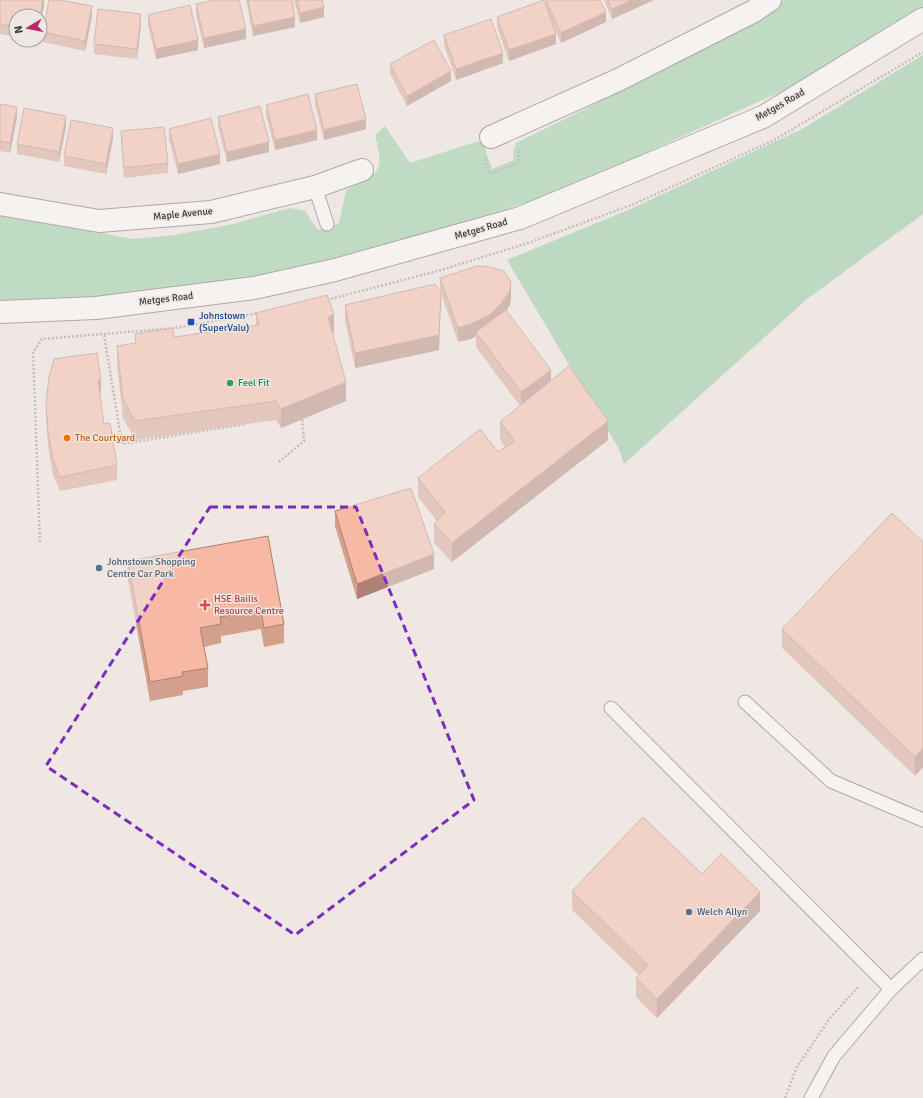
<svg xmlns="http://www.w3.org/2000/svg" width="923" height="1098" font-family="Signika,sans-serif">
<rect width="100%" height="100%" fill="#eee7e3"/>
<path fill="#87cc9d" d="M 784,0 L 923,0 L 923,7 L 853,52 L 791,87 L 568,188 L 526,203 L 339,258 L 278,274 L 146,294 L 0,304 L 0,214 L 133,239 L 175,235 L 233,224 L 290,208 L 305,211 L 318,230 L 339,223 L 346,190 C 379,172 385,174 375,135 L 385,126 L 410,163 L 482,140 L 492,169 L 514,160 L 513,152 L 516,143 L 660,72 Z"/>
<path fill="#82c798" d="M 923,55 L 923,214 L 807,299 L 624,464 L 619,449 L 507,260 L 633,208 L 802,129 Z"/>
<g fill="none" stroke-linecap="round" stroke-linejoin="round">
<defs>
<path id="service" d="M 315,187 L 327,224
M 745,702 L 831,781 L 923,820
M 611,708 L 891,989
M 811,1098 L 834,1056 L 891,989 L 923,959"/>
<path id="minor" d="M 491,137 L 618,80 L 754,11 L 770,0
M 0,204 L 99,221 L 211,212 L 315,187 L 362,170"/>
<path id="tertiary" d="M 0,312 L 96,308 L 254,288 L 335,270 L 520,218 L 763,117 L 923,19"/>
</defs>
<use href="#service" stroke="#635e5b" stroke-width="15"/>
<use href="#minor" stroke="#635e5b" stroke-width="24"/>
<use href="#tertiary" stroke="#635e5b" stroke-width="24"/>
<path stroke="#928d8b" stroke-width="2.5" stroke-dasharray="2 2" stroke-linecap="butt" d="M 485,159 L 490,174 L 518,163 L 519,151
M 327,300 L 441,270 L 528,243 L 634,204 L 774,140 L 923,52
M 104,335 L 122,444 L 246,424
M 279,462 L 304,441 L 302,417
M 40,542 L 33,352 L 42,339 L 175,328 L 259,313
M 785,1098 L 797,1067 L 830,1018 L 858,987"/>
<use href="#service" stroke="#fff" stroke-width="13"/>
<use href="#minor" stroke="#fff" stroke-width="22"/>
<use href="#tertiary" stroke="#fff" stroke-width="22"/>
</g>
<path fill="#d49f8d" d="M 0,0 L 44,0 L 44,7 L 16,16 L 16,37 L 0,34 Z
M 246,0 L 292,0 L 295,27 L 253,36 Z
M 294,0 L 322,0 L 324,17 L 300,23 Z
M 546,0 L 606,22 L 561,43 L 554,27 L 556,44 L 509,61 L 497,27 L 497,17 L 546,6 Z
M 604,0 L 654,0 L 612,19 Z
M 196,4 L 246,39 L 204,48 L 196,14 Z
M 148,15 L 198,50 L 156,59 L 148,25 Z
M 92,16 L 85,51 L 43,42 L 43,32 Z
M 141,24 L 137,59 L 94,54 L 94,44 Z
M 444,35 L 503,63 L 456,80 L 444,45 Z
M 390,64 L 451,81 L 407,106 L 390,74 Z
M 315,94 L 366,129 L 324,140 L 315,104 Z
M 0,104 L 17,117 L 10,153 L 0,151 Z
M 266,105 L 317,140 L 275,150 L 266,115 Z
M 218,117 L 269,152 L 227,162 L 218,127 Z
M 66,126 L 59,162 L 17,154 L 17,144 Z
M 169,129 L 220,164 L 178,174 L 169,139 Z
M 121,131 L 168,163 L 168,173 L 124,178 L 121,141 Z
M 113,138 L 106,174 L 64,166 L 64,156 Z
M 440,278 L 511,297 L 510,305 L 506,310 L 551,381 L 608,440 L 452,562 L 434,543 L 434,524 L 437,521 L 418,497 L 418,478 L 498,452 L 505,447 L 500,440 L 500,422 L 520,406 L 476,347 L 476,336 L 471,339 L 458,342 L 441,293 L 439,350 L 355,368 L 345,320 L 345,305 L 440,292 Z
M 256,313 L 334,333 L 333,334 L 346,401 L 281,428 L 276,420 L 135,440 L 123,418 L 117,365 L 117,346 L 135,343 L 135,334 L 174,337 L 256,325 Z
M 101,393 L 100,394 L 104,424 L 117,465 L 117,480 L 60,491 L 53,475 L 48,446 L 46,418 L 46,403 Z
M 335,511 L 434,569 L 357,599 L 335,526 Z
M 268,536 L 284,624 L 284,643 L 264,647 L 261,629 L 221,636 L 221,643 L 204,647 L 208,668 L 208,687 L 183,691 L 183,695 L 150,701 L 128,580 L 128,561 Z
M 923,542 L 923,767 L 915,776 L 782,648 L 782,629 Z
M 702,874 L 760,911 L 657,1018 L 636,997 L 636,978 L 639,975 L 572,910 L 572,891 Z"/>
<path fill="#ad8273" d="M 43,0 L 44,0 L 44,7 L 40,24 L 40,16 Z
M 632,0 L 654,0 L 612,19 L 612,9 Z
M 92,6 L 92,16 L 85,51 L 85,41 Z
M 324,7 L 324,17 L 300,23 L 300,13 Z
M 606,12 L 606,22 L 561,43 L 561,33 Z
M 141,14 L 141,24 L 137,59 L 137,49 Z
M 295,17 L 295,27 L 253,36 L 253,26 Z
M 246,29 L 246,39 L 204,48 L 204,38 Z
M 556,34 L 556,44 L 509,61 L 509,50 Z
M 198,40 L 198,50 L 156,59 L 156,49 Z
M 503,53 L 503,63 L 456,80 L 456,69 Z
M 451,71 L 451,81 L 407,106 L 407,96 Z
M 17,107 L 17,117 L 10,153 L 10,143 Z
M 66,116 L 66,126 L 59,162 L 59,152 Z
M 366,119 L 366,129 L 324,140 L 324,130 Z
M 113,128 L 113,138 L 106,174 L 106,164 Z
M 317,130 L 317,140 L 275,150 L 275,140 Z
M 269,142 L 269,152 L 227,162 L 227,152 Z
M 220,154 L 220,164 L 178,174 L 178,164 Z
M 511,282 L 511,297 L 510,305 L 500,320 L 476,332 L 476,336 L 471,339 L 458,342 L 458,328 Z
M 441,292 L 439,350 L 355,368 L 355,353 Z
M 334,314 L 334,333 L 328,336 L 328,317 Z
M 551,370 L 551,385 L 521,407 L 521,392 Z
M 101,379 L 101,393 L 98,394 L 98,380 Z
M 346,382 L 346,401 L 281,428 L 281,409 Z
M 608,421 L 608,440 L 452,562 L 452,543 Z
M 434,554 L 434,569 L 357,599 L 357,584 Z
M 923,748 L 923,767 L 915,776 L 915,757 Z
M 760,892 L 760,911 L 657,1018 L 657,999 Z"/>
<path fill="#f7b9a4" stroke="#ad8273" d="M 0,0 L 43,0 L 40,16 L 16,16 L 16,27 L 0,24 Z
M 49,0 L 60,0 L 92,6 L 85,41 L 43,32 Z
M 214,0 L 239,0 L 246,29 L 204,38 L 196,4 Z
M 248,0 L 292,0 L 295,17 L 253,26 Z
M 297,0 L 322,0 L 324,7 L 300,13 Z
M 544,0 L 556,34 L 509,50 L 497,17 Z
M 546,0 L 600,0 L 606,12 L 561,33 Z
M 608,0 L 632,0 L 612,9 Z
M 190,5 L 198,40 L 156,49 L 148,15 Z
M 98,9 L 141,14 L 137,49 L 94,44 Z
M 491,19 L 503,53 L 456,69 L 444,35 Z
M 434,40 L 451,71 L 407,96 L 390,64 Z
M 357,84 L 366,119 L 324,130 L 315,94 Z
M 308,94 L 317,130 L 275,140 L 266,105 Z
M 0,104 L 17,107 L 10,143 L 0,141 Z
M 260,106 L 269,142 L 227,152 L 218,117 Z
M 24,108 L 66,116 L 59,152 L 17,144 Z
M 211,118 L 220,154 L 178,164 L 169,129 Z
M 71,120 L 113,128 L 106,164 L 64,156 Z
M 164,127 L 168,163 L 124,168 L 121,131 Z
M 477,266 L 490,267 L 504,271 L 511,282 L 510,291 L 500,305 L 491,314 L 471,324 L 458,328 L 440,278 Z
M 435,284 L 441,292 L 439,335 L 355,353 L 345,305 Z
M 327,295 L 334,314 L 328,317 L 346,382 L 281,409 L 276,401 L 135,421 L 123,399 L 117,346 L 136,343 L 135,334 L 173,328 L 174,337 L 259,325 L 256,313 Z
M 506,310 L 551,370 L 521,392 L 476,332 Z
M 97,353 L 101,379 L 98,380 L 104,424 L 110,423 L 117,465 L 60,477 L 53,460 L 48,432 L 46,403 L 49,377 L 54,359 Z
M 569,366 L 608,421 L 452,543 L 434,524 L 445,512 L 418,478 L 480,429 L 498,452 L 515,441 L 500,422 Z
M 411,488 L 434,554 L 357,584 L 335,511 Z
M 892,513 L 923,542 L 923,748 L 915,757 L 782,629 Z
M 268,536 L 284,624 L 264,628 L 261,610 L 220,617 L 221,624 L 200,628 L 208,668 L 182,672 L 183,676 L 150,682 L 128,561 Z
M 643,817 L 702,874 L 721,854 L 760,892 L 657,999 L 636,978 L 648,965 L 572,891 Z"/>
<path d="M0 0H923V1098H0ZM 210,507 L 356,507 L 474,800 L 295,935 L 46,766 Z" fill="#eee7e3" fill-opacity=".55" fill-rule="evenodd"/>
<path fill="none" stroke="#7b2cbf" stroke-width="3" stroke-dasharray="8 5" stroke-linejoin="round" d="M 210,507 L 356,507 L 474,800 L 295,935 L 46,766 Z"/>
<rect fill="#1a4fb4" stroke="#eee7e3" stroke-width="1.5" x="187" y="318" width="8" height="8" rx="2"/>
<circle fill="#2e9e5b" stroke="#eee7e3" stroke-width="1.5" cx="230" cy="383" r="4"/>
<circle fill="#e8710a" stroke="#eee7e3" stroke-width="1.5" cx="67" cy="438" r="4"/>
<g fill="#5c6f8a" stroke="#eee7e3" stroke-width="1.5">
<circle cx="99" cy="568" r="4"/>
<circle cx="689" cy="912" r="4"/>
</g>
<path fill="#e0444e" stroke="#eee7e3" stroke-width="1.5" d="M203 599h4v4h4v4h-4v4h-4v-4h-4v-4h4z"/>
<g text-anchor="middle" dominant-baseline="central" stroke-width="3" stroke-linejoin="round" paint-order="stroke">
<g font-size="10" fill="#393635" stroke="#eee7e3">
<text transform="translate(780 105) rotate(-30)">Metges Road</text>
<text transform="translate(183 214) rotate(-6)">Maple Avenue</text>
<text transform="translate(481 229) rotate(-16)">Metges Road</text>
<text transform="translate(166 299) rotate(-7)">Metges Road</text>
</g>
<g font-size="10" fill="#164399" stroke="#eee7e3" text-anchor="start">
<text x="199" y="316">Johnstown<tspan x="199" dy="12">(SuperValu)</tspan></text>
</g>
<g font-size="10" fill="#27864d" stroke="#eee7e3" text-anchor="start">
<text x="238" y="383">Feel Fit</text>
</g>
<g font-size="10" fill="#c56008" stroke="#eee7e3" text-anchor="start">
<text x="75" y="438">The Courtyard</text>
</g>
<g font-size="10" fill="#4e5e75" stroke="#eee7e3" text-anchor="start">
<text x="107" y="562">Johnstown Shopping<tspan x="107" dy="12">Centre Car Park</tspan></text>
<text x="697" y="912">Welch Allyn</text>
</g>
<g font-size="10" fill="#be3a42" stroke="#eee7e3" text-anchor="start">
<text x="214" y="599">HSE Bailis<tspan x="214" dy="12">Resource Centre</tspan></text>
</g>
</g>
<g transform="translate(28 28) rotate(260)"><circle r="19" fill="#eee7e3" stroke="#a6a09d"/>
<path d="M0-3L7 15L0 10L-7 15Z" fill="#b72d69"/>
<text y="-6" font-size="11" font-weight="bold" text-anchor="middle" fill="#393635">N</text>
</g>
</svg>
